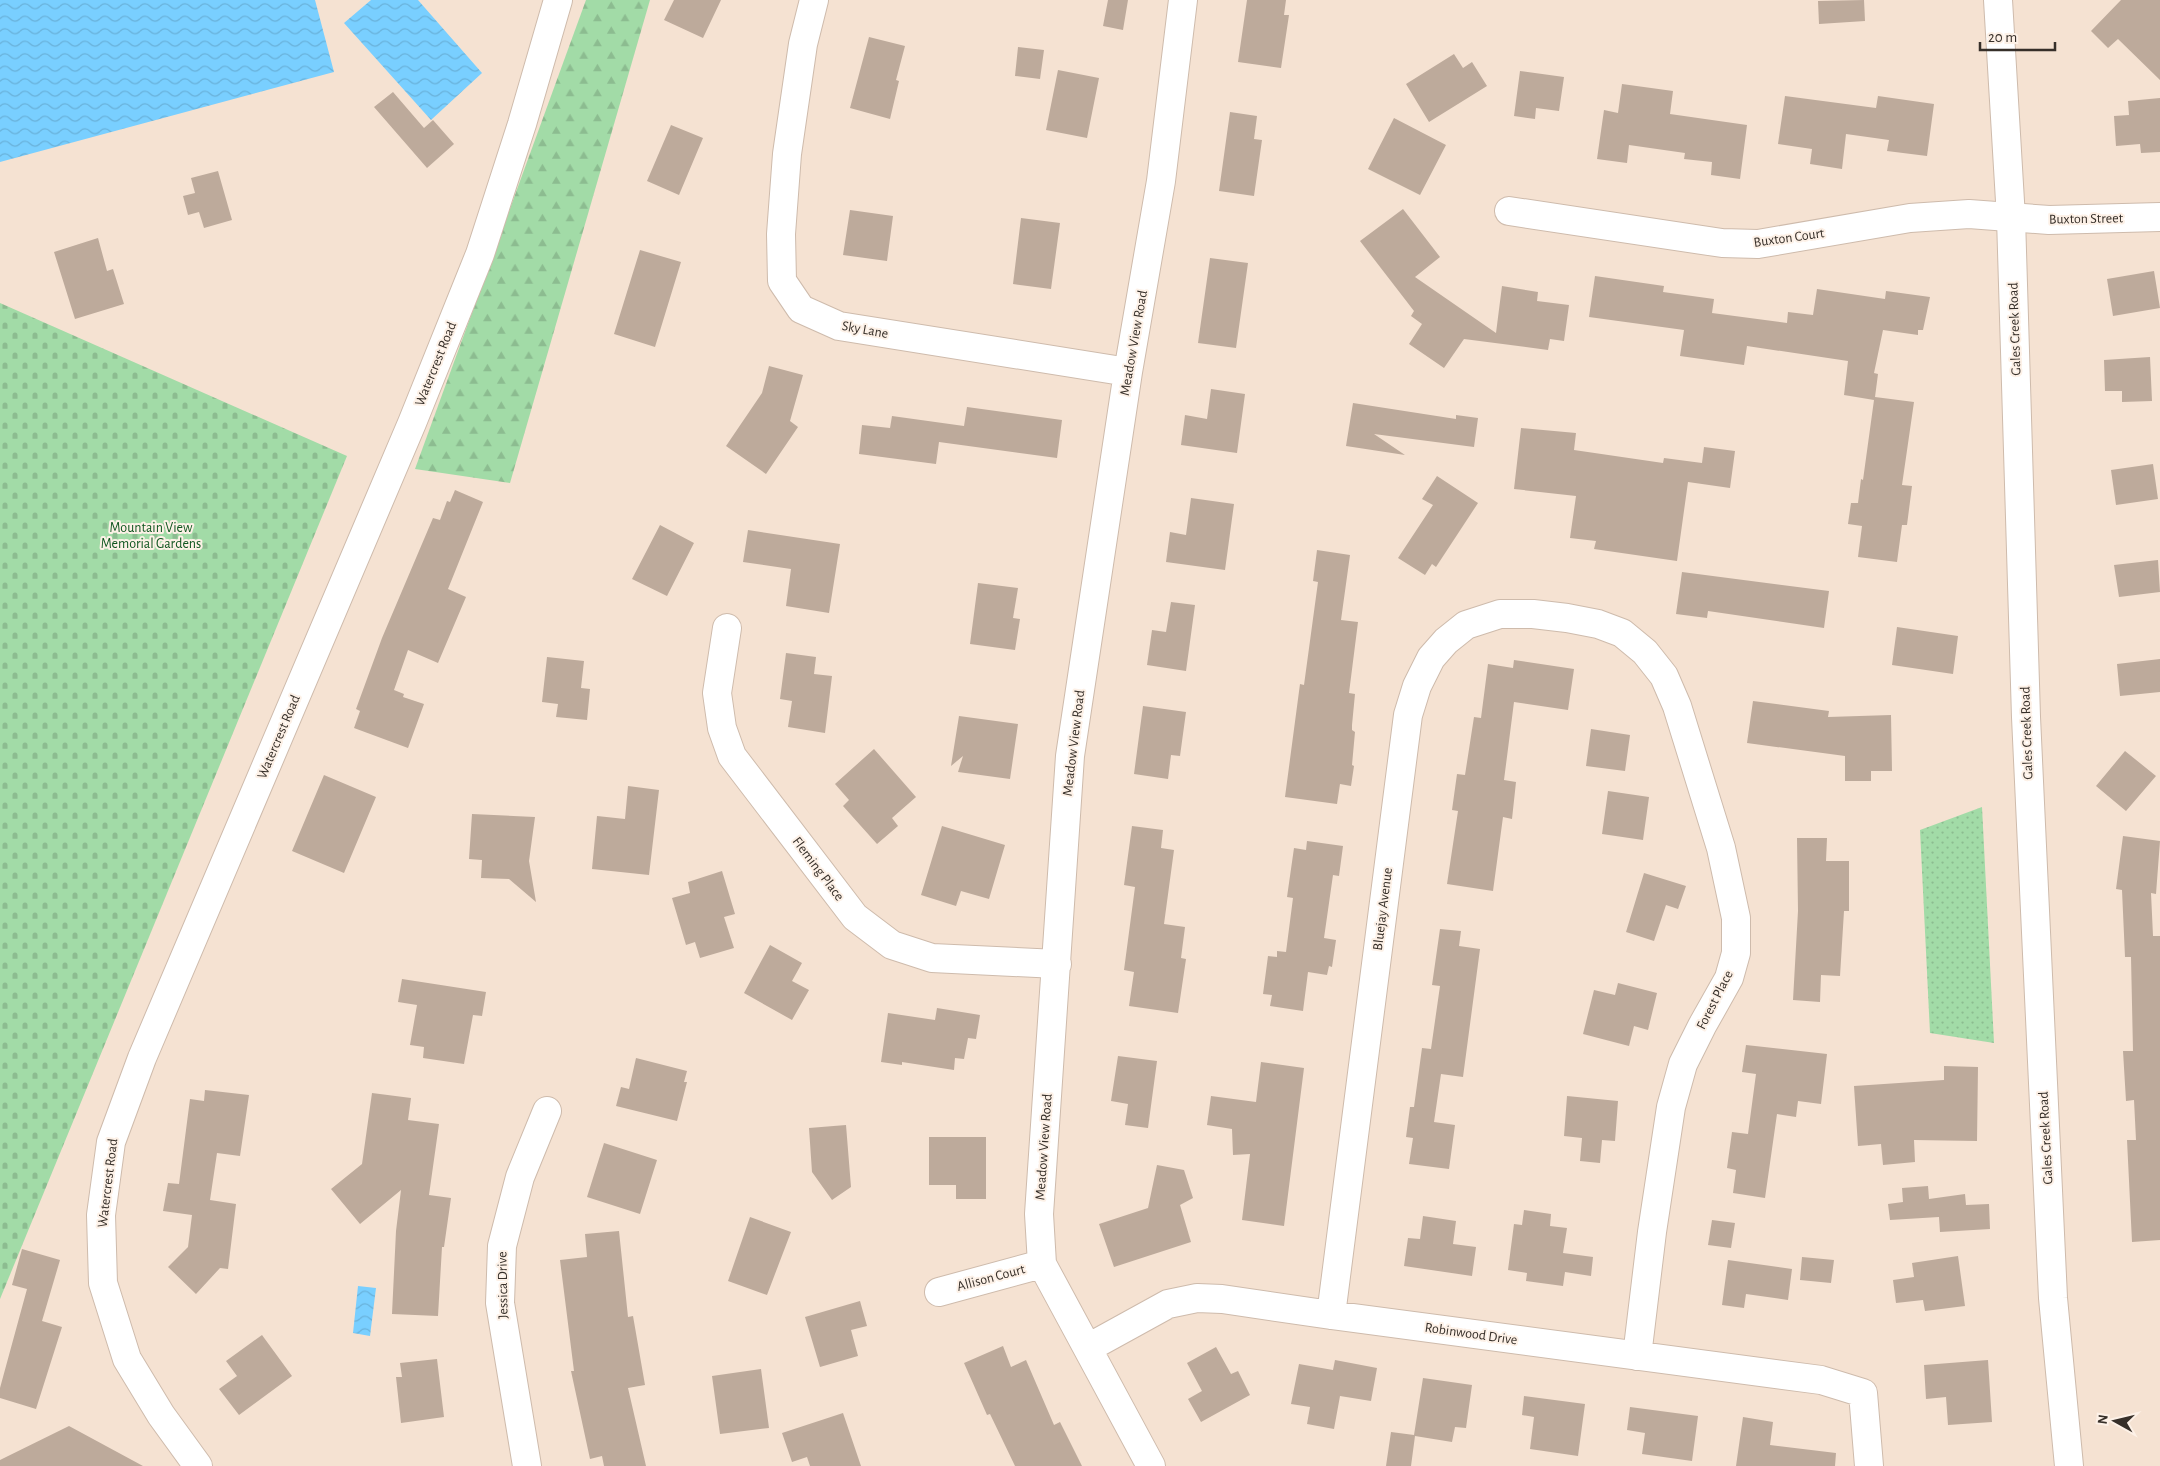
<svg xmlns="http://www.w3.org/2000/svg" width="2160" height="1466" font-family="'Alegreya Sans',sans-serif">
<defs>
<pattern id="green-dots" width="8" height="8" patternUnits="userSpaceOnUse" patternTransform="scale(1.25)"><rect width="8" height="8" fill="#a2dba7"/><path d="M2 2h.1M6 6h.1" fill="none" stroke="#8cbc90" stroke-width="1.8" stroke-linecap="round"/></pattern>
<pattern id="forest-firs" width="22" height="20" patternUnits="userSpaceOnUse" patternTransform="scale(1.25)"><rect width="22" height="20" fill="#a2dba7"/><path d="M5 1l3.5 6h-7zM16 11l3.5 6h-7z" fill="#8cbc90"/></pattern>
<pattern id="cemetery-stones" width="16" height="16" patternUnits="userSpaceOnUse" patternTransform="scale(1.25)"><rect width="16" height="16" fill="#a2dba7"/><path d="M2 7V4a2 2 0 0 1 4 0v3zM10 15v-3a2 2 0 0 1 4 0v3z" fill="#8cbc90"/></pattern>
<pattern id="water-waves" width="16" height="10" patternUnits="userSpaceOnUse" patternTransform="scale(1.25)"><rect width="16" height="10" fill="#79cfff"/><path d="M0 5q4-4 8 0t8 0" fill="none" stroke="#69b2db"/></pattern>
</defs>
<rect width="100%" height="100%" fill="#f5e2d2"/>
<path fill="url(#green-dots)" d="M 1982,807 L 1994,1043 L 1930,1033 L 1920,830 Z"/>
<path fill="url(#forest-firs)" d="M 586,0 L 650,0 L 510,483 L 415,469 Z"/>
<path fill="url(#cemetery-stones)" d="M 0,303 L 347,456 L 0,1299 Z"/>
<path fill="url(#water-waves)" d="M 0,0 L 315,0 L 334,72 L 0,162 Z
M 371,0 L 418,0 L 482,73 L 431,120 L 344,23 Z
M 358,1286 L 376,1288 L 370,1336 L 353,1333 Z"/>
<path fill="#bdaa9b" d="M 674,0 L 721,0 L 703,38 L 664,20 Z
M 1108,0 L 1128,0 L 1123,30 L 1103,26 Z
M 1247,0 L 1286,0 L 1284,15 L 1289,15 L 1281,68 L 1238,62 Z
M 1864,0 L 1865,21 L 1819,24 L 1818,1 Z
M 2121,0 L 2160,0 L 2160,80 L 2118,39 L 2108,48 L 2091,31 Z
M 869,37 L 905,46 L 896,80 L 899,81 L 890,119 L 850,108 Z
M 1018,47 L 1044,50 L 1040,79 L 1015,76 Z
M 1454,54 L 1463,68 L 1472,62 L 1487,86 L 1429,122 L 1406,84 Z
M 1058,70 L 1099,78 L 1087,138 L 1046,130 Z
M 1520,71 L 1564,77 L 1559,111 L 1536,108 L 1535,119 L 1514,116 Z
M 1622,84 L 1673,91 L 1670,114 L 1747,125 L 1740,179 L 1711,175 L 1712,162 L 1684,159 L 1685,153 L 1629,145 L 1627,163 L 1597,159 L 1604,110 L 1618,113 Z
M 393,92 L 424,128 L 433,120 L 454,144 L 427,168 L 374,107 Z
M 1785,96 L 1876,108 L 1878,96 L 1934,104 L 1927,156 L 1887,151 L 1889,140 L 1846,134 L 1842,169 L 1810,164 L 1812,149 L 1778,144 Z
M 2160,98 L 2160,152 L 2141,153 L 2140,144 L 2116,146 L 2114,116 L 2129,115 L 2128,101 Z
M 1230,112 L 1257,116 L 1254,139 L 1262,140 L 1254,196 L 1219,191 Z
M 1394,118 L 1446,145 L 1420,195 L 1368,169 Z
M 671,125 L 703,138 L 679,195 L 647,181 Z
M 218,171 L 232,220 L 204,228 L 199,212 L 188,215 L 183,196 L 195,193 L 191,178 Z
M 1403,209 L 1440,257 L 1415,277 L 1496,333 L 1502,286 L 1538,292 L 1537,301 L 1569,305 L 1564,341 L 1550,339 L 1548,350 L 1464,339 L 1444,368 L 1409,344 L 1422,324 L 1411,316 L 1414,311 L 1360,241 Z
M 850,210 L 893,216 L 887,261 L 843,255 Z
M 1021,218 L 1060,223 L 1051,289 L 1013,284 Z
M 98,238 L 107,271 L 113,269 L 124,304 L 75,319 L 54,252 Z
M 640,250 L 681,262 L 655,347 L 614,334 Z
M 1210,258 L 1248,263 L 1236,348 L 1198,343 Z
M 2154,271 L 2160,308 L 2113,316 L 2107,279 Z
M 1595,276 L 1664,286 L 1663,292 L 1714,299 L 1712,313 L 1787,323 L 1788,312 L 1813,315 L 1817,289 L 1885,299 L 1886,291 L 1930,297 L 1923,330 L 1918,330 L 1918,335 L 1883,330 L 1874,373 L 1878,374 L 1875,397 L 1914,402 L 1902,485 L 1912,486 L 1907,525 L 1902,525 L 1897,562 L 1858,557 L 1862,526 L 1848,524 L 1851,503 L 1858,503 L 1861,479 L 1863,480 L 1874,400 L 1844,395 L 1848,361 L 1747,346 L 1744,365 L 1680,356 L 1684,330 L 1589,317 Z
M 2150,357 L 2152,401 L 2122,402 L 2122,391 L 2105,391 L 2104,360 Z
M 769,366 L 803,375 L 790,421 L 798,427 L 766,474 L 726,446 L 762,393 Z
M 1211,389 L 1245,394 L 1237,453 L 1181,445 L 1185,415 L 1207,419 Z
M 1353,403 L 1456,419 L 1456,415 L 1478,418 L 1474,447 L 1374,434 L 1405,455 L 1346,446 Z
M 967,407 L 1062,420 L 1057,458 L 939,442 L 936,464 L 859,454 L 862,425 L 890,428 L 892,416 L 964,426 Z
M 1521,428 L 1576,433 L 1574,450 L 1663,463 L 1664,458 L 1702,463 L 1704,447 L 1735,451 L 1730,488 L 1688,482 L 1677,561 L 1594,549 L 1596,541 L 1570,538 L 1576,496 L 1514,489 Z
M 2153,464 L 2158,499 L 2116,505 L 2111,470 Z
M 1437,476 L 1478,503 L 1436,567 L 1432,564 L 1425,575 L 1398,558 L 1433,505 L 1422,499 Z
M 455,490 L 483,502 L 448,589 L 466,597 L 438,663 L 408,650 L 394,690 L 404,694 L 403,697 L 424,704 L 408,748 L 354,728 L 360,711 L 356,709 L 382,638 L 433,518 L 440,520 L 447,501 L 450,502 Z
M 1191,498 L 1234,504 L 1225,570 L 1166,562 L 1170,532 L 1186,535 Z
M 660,525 L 694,543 L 667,596 L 632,579 Z
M 748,530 L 840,544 L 829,613 L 786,606 L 791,569 L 743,562 Z
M 1317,550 L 1350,555 L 1341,620 L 1358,622 L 1349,693 L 1355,694 L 1352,725 L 1352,730 L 1355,732 L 1352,765 L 1354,766 L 1351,786 L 1340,784 L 1337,804 L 1285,797 L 1300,684 L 1304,685 L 1318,582 L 1313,581 Z
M 2158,560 L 2160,592 L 2119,597 L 2114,565 Z
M 1682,572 L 1829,591 L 1824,628 L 1708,611 L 1707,618 L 1676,614 Z
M 978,583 L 1018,588 L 1013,618 L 1020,619 L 1015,650 L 970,644 Z
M 1171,602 L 1195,605 L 1186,671 L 1147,665 L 1152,630 L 1166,632 Z
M 1897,627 L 1958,636 L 1953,674 L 1892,665 Z
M 786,653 L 816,657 L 814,674 L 832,676 L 825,733 L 788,727 L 792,701 L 780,699 Z
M 547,657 L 584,661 L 581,688 L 590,689 L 587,720 L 556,717 L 558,704 L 542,702 Z
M 2160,659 L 2160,692 L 2120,696 L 2117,664 Z
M 1514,660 L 1574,669 L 1568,710 L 1514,702 L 1504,780 L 1516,782 L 1512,819 L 1503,817 L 1493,891 L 1447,884 L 1458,811 L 1452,810 L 1457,774 L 1465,775 L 1474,717 L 1481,718 L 1488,664 L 1513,668 Z
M 1753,701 L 1829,711 L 1828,717 L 1891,715 L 1892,771 L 1871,771 L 1871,781 L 1845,781 L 1845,756 L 1747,743 Z
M 1143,706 L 1186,712 L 1180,756 L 1171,755 L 1168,779 L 1134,774 Z
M 959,716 L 1018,724 L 1010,779 L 958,772 L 963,756 L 951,766 Z
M 1591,729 L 1630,735 L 1625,771 L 1586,766 Z
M 874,749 L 916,797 L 892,818 L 898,826 L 877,844 L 843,806 L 849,800 L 835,784 Z
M 2125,751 L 2156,776 L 2126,811 L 2096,786 Z
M 324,775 L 376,797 L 344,873 L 292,851 Z
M 628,786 L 659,790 L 649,875 L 592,869 L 597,816 L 625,819 Z
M 1608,791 L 1649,797 L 1643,840 L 1602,834 Z
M 472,814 L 535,817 L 529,861 L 536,902 L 509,879 L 481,878 L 482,860 L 469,859 Z
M 942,826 L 1005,845 L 989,899 L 961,891 L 956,906 L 921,895 Z
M 1132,826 L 1163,830 L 1161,848 L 1174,850 L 1164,924 L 1185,927 L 1181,958 L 1186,959 L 1178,1013 L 1129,1006 L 1134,972 L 1124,970 L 1135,887 L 1124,885 Z
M 2123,836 L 2160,841 L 2156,894 L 2151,893 L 2153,936 L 2160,936 L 2160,1240 L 2132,1242 L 2127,1140 L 2136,1140 L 2134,1100 L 2126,1101 L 2123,1051 L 2133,1051 L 2131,957 L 2125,957 L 2122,890 L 2116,889 Z
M 1797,838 L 1827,838 L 1826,861 L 1849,861 L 1849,911 L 1844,911 L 1840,976 L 1821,975 L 1820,1002 L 1793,1000 L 1798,911 Z
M 1307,841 L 1343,846 L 1339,876 L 1333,875 L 1324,938 L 1336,940 L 1332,967 L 1329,966 L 1327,975 L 1308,972 L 1303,1011 L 1270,1006 L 1272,995 L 1263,994 L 1268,956 L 1277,957 L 1277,951 L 1286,952 L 1293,898 L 1287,897 L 1294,848 L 1306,850 Z
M 722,871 L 735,914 L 724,917 L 734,948 L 700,958 L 695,942 L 686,945 L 672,898 L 690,893 L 688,882 Z
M 1644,873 L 1686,886 L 1678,909 L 1666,905 L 1654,941 L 1626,932 Z
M 1440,929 L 1461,931 L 1459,946 L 1480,949 L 1463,1077 L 1441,1074 L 1434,1122 L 1455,1125 L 1449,1169 L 1409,1164 L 1413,1138 L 1406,1137 L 1410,1107 L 1414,1107 L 1422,1048 L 1431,1049 L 1440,986 L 1432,985 Z
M 770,945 L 802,963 L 792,981 L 809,990 L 792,1020 L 744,993 Z
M 402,979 L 486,992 L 482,1016 L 473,1015 L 464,1064 L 423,1058 L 424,1047 L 410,1045 L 417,1005 L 398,1002 Z
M 1618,983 L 1657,993 L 1648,1030 L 1634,1026 L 1629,1046 L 1583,1034 L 1594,990 L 1615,995 Z
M 937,1008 L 980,1015 L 976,1039 L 968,1038 L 964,1059 L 955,1058 L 954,1070 L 902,1062 L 902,1065 L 881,1062 L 888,1013 L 935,1020 Z
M 1746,1045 L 1827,1054 L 1821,1104 L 1798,1101 L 1796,1117 L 1777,1114 L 1765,1198 L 1733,1193 L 1736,1170 L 1727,1168 L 1732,1132 L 1748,1134 L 1756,1074 L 1742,1072 Z
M 1118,1056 L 1157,1061 L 1148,1128 L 1125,1125 L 1128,1104 L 1111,1101 Z
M 636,1058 L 687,1071 L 684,1082 L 687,1082 L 677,1121 L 616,1106 L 621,1087 L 629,1089 Z
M 1261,1062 L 1304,1068 L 1284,1226 L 1242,1220 L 1250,1154 L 1233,1155 L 1232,1129 L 1207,1125 L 1211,1096 L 1256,1102 Z
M 1944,1066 L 1978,1067 L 1977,1141 L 1914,1140 L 1915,1162 L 1883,1165 L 1881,1144 L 1858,1146 L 1854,1086 L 1944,1080 Z
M 205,1090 L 249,1095 L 240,1156 L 217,1153 L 210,1200 L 236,1204 L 228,1269 L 220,1268 L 196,1294 L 168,1267 L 188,1247 L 192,1215 L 163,1211 L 168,1183 L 179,1184 L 190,1099 L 204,1101 Z
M 372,1093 L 411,1098 L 408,1120 L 439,1124 L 429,1195 L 451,1198 L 444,1247 L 442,1247 L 438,1316 L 392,1314 L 396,1231 L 401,1190 L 360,1224 L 331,1189 L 362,1164 Z
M 1567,1096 L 1618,1101 L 1615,1141 L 1602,1140 L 1600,1163 L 1580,1161 L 1582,1138 L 1564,1136 Z
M 846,1125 L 851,1187 L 832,1200 L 812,1172 L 809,1128 Z
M 929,1137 L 986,1137 L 986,1199 L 956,1199 L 956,1185 L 929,1185 Z
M 604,1143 L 657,1160 L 640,1214 L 587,1197 Z
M 1157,1165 L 1184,1170 L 1193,1198 L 1180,1205 L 1191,1242 L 1114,1267 L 1099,1224 L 1148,1208 Z
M 1928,1186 L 1929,1199 L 1965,1194 L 1966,1205 L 1989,1204 L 1990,1229 L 1940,1232 L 1939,1217 L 1890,1220 L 1888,1204 L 1903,1202 L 1902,1188 Z
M 1524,1210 L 1551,1214 L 1550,1226 L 1567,1228 L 1563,1253 L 1593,1257 L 1591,1276 L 1565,1272 L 1563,1286 L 1526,1281 L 1527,1273 L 1508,1270 L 1514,1224 L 1522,1225 Z
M 1423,1216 L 1456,1221 L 1453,1244 L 1476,1247 L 1472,1276 L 1404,1266 L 1408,1238 L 1420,1239 Z
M 750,1217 L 791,1232 L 767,1295 L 728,1281 Z
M 1712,1220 L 1735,1223 L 1731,1248 L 1708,1245 Z
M 619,1231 L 628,1317 L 633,1316 L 645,1385 L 628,1388 L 646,1466 L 604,1466 L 602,1456 L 590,1459 L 571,1371 L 574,1371 L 560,1260 L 587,1257 L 585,1234 Z
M 22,1249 L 60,1260 L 42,1321 L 62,1327 L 36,1409 L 0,1398 L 0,1388 L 27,1289 L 12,1285 Z
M 1958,1256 L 1965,1306 L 1925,1311 L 1923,1300 L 1896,1303 L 1893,1280 L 1914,1277 L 1912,1263 Z
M 1802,1257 L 1834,1260 L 1831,1283 L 1800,1280 Z
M 1728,1260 L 1792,1269 L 1788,1300 L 1746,1294 L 1744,1308 L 1722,1305 Z
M 860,1301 L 867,1326 L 851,1330 L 858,1356 L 820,1367 L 805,1317 Z
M 262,1335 L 292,1376 L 239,1415 L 219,1389 L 237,1376 L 226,1361 Z
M 1003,1346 L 1011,1367 L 1026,1360 L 1054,1425 L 1060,1422 L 1082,1466 L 1015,1466 L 990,1414 L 987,1415 L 964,1363 Z
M 1216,1347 L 1231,1374 L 1238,1371 L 1250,1395 L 1201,1422 L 1188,1399 L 1202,1391 L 1187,1363 Z
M 437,1359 L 444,1417 L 401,1423 L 396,1377 L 402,1377 L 400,1363 Z
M 1335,1360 L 1377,1368 L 1371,1401 L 1340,1396 L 1334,1429 L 1307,1424 L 1310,1407 L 1291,1404 L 1299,1364 L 1333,1370 Z
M 1988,1360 L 1992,1422 L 1948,1425 L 1946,1397 L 1926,1399 L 1924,1365 Z
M 761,1369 L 769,1428 L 720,1434 L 712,1376 Z
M 1423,1378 L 1472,1385 L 1466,1428 L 1455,1427 L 1452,1442 L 1415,1436 L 1411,1466 L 1386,1466 L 1391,1432 L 1414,1435 Z
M 1524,1396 L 1585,1404 L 1578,1456 L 1530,1449 L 1534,1417 L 1522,1415 Z
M 1630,1407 L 1698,1416 L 1692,1461 L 1642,1454 L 1645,1433 L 1627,1430 Z
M 843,1413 L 861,1466 L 810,1466 L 807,1457 L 792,1462 L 782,1433 Z
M 1743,1417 L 1773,1422 L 1770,1445 L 1836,1453 L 1835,1466 L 1736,1466 Z
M 69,1426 L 143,1466 L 0,1466 L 0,1460 Z"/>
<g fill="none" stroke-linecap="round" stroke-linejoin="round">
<defs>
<path id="street" d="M 814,0 L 803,44 L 787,154 L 781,234 L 782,281 L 801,309 L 839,326 L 1128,372
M 1509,211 L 1722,243 L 1758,244 L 1910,218 L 1969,214 L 2049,220 L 2160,217
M 727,628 L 717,693 L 722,728 L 732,756 L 855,917 L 892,945 L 932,958 L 1057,964
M 939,1292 L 1042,1264
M 1331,1315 L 1408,715 L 1417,686 L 1431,658 L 1446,641 L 1466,625 L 1500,614 L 1533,614 L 1567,618 L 1598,624 L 1622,633 L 1645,652 L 1664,676 L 1677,706 L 1721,848 L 1736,918 L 1736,953 L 1729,978 L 1702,1026 L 1683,1064 L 1671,1107 L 1652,1232 L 1637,1356
M 1088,1348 L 1168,1304 L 1197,1298 L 1222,1299 L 1331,1315 L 1821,1380 L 1863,1393 L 1869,1466
M 198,1466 L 161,1415 L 127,1359 L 103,1283 L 101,1215 L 111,1142 L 142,1058 L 412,423 L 480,254 L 522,124 L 558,0
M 527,1466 L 500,1303 L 502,1246 L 520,1177 L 547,1111
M 1151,1466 L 1042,1264 L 1039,1214 L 1070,756 L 1128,372 L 1161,181 L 1183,0"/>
<path id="secondary" d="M 1998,0 L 2011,218 L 2026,717 L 2053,1298 L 2069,1466"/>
</defs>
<use href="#street" stroke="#cebbac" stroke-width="30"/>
<use href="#secondary" stroke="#cebbac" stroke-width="30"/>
<use href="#street" stroke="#fff" stroke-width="28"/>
<use href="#secondary" stroke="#fff" stroke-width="28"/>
</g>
<g text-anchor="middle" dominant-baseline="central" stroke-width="4" stroke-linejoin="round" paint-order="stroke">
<g font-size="14" fill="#362f29" stroke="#fdf1e7">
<text transform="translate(2086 219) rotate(-1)">Buxton Street</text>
<text transform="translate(1789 238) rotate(-8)">Buxton Court</text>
<text transform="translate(2015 329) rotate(-92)">Gales Creek Road</text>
<text transform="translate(865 330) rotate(10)">Sky Lane</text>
<text transform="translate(1134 343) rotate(-80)">Meadow View Road</text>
<text transform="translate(436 364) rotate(-68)">Watercrest Road</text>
<text transform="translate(2027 733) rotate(-92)">Gales Creek Road</text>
<text transform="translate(279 737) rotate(-67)">Watercrest Road</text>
<text transform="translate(1074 743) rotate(-83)">Meadow View Road</text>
<text transform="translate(818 869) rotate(53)">Fleming Place</text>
<text transform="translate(1383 909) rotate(-83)">Bluejay Avenue</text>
<text transform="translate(1715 1000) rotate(-63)">Forest Place</text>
<text transform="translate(2046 1138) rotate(-93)">Gales Creek Road</text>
<text transform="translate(1044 1147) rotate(-86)">Meadow View Road</text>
<text transform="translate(108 1183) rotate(-83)">Watercrest Road</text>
<text transform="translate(991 1278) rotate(-15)">Allison Court</text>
<text transform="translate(503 1285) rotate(-91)">Jessica Drive</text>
<text transform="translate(1471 1334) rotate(8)">Robinwood Drive</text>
</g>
<g font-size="14" fill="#0f561f" stroke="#fdf1e7">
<text x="151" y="528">Mountain View<tspan x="151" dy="16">Memorial Gardens</tspan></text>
</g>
</g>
<g transform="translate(2115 1421) rotate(278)" stroke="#fdf1e7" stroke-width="4" paint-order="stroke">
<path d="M0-4L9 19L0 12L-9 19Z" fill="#362f29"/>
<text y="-8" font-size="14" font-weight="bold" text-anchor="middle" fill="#362f29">N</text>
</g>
<path d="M1980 42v8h75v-8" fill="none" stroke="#362f29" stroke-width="2.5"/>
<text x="1988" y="42" font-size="15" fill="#362f29" stroke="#fdf1e7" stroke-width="4" paint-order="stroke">20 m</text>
</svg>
